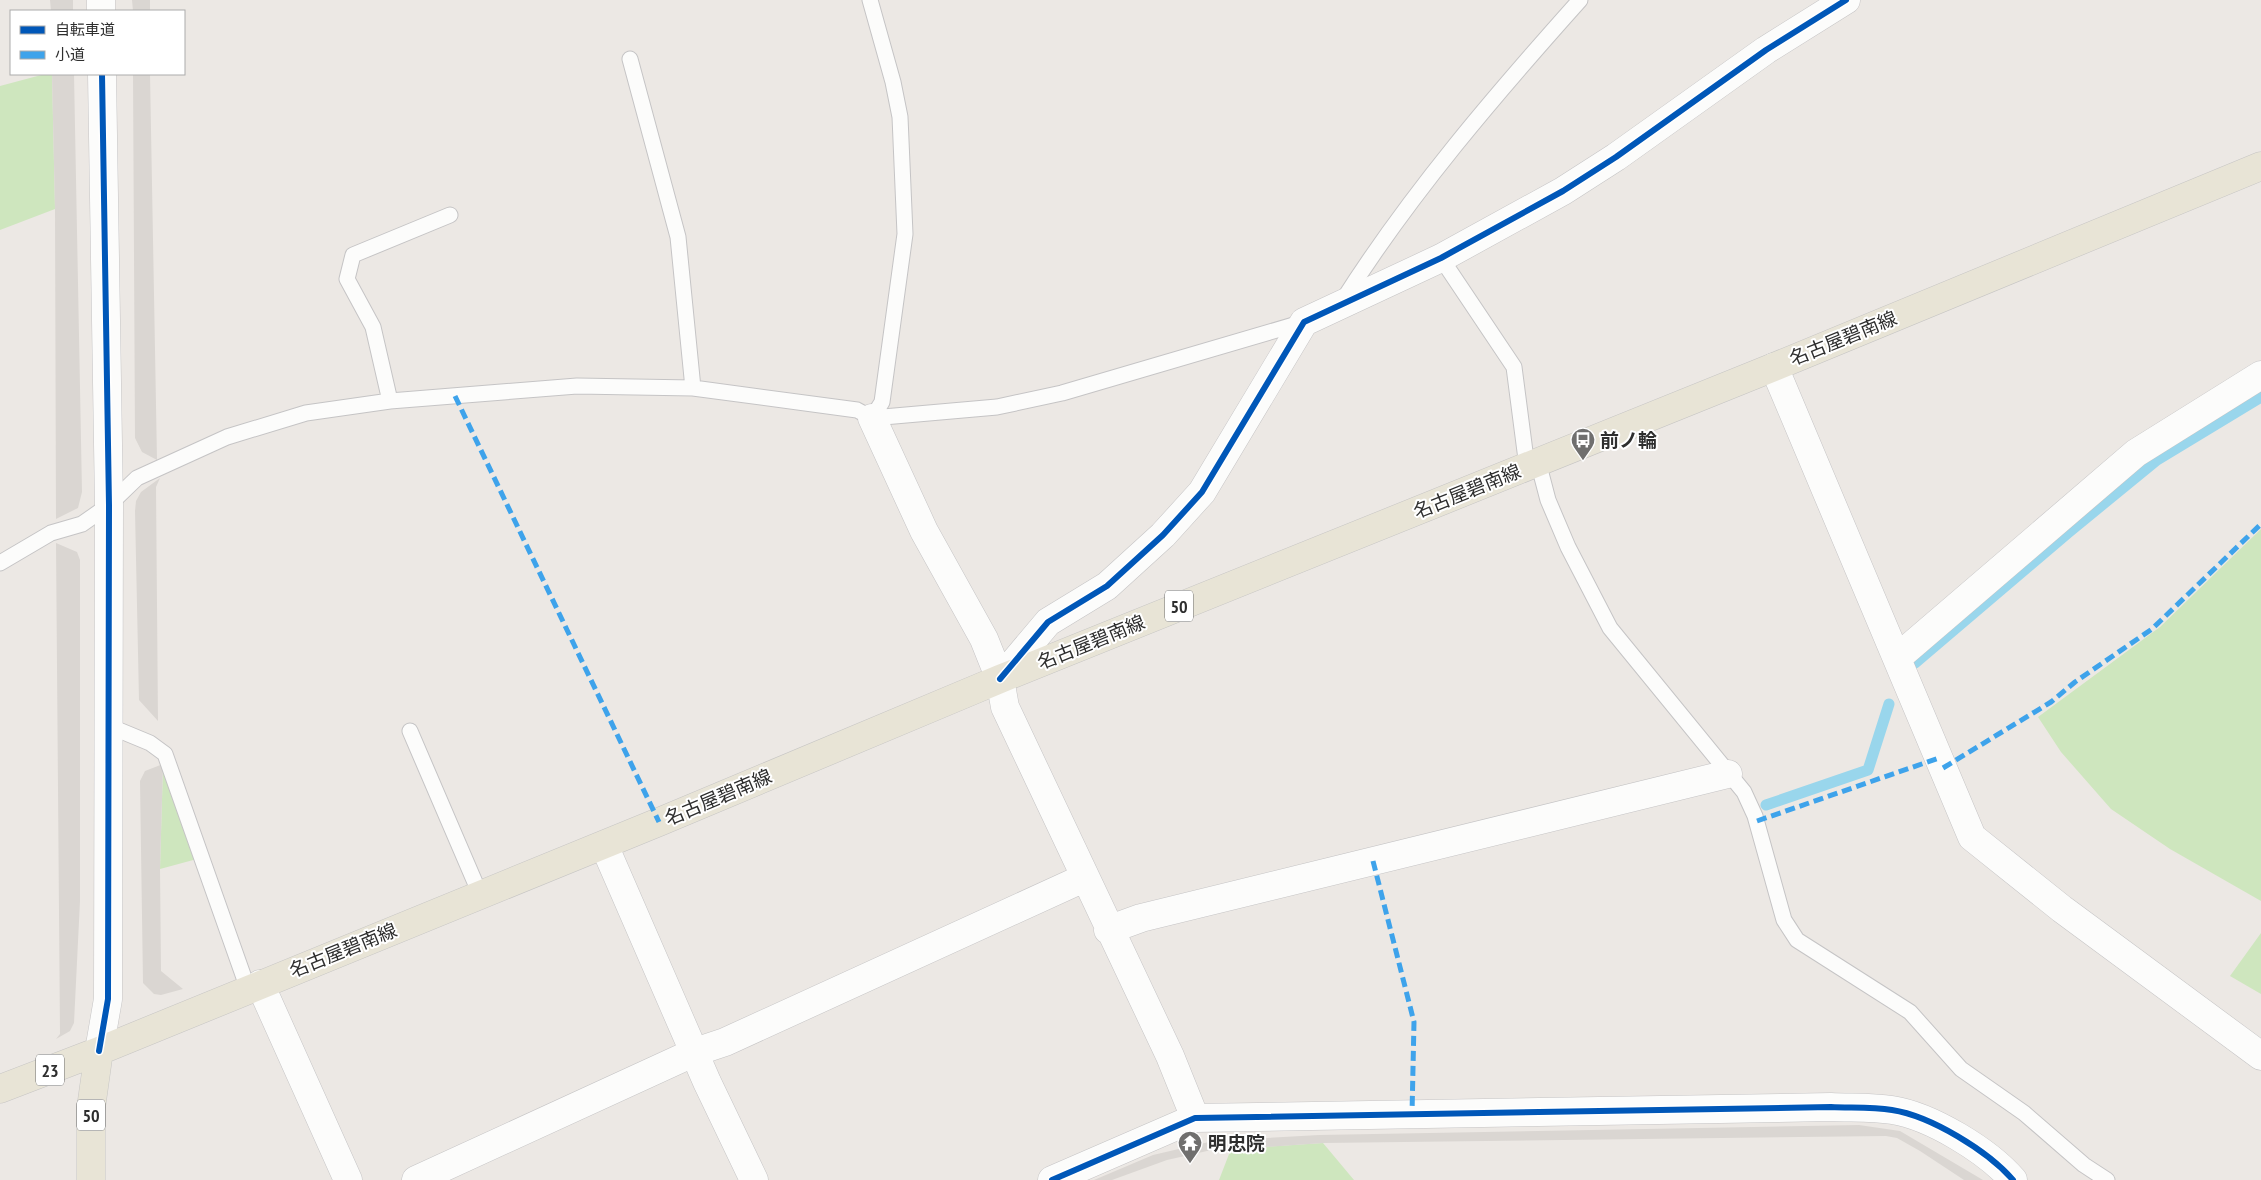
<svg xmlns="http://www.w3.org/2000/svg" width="2261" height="1180" font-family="'PT Sans Narrow','Noto Sans JP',sans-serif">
<rect width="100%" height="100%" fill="#ece8e4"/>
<path fill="#cee6be" d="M 45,74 L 52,74 L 55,209 L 0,230 L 0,86 Z
M 2261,529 L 2261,901 L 2170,849 L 2111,809 L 2061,752 L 2038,717 L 2160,627 Z
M 163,764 L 197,859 L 160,869 Z
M 2261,933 L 2261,994 L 2230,976 Z
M 1323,1143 L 1354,1180 L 1219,1180 L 1231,1149 Z"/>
<path fill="#dad6d2" d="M 50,0 L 73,0 L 73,11 L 51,11 Z
M 132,0 L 150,0 L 150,11 L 133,11 Z
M 52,74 L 74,74 L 82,492 L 78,508 L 56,519 L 55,209 Z
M 133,74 L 150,74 L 157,460 L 142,452 L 135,438 Z
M 160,478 L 156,487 L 158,721 L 139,700 L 135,511 L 136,501 L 141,492 Z
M 56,543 L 77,552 L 80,560 L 80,901 L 74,1023 L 70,1031 L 56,1039 L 60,1034 Z
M 163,764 L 160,869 L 161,971 L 183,989 L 161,995 L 154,994 L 143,983 L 140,781 L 145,771 Z
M 1859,1125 L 1900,1131 L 1983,1180 L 1964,1180 L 1920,1151 L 1897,1138 L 1886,1136 L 1323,1143 L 1207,1151 L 1167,1160 L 1112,1180 L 1094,1180 L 1153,1155 L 1213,1141 L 1319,1135 Z"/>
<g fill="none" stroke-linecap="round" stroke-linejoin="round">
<path stroke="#99d6ec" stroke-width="11" d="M 1915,663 L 2069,532 L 2157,460 L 2261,397
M 1766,805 L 1868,770 L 1889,704"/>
<defs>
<path id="lane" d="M 870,0 L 893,82 L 900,117 L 905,234 L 882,402 L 872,418
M 630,59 L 678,237 L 693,388
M 1441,258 L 1514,367 L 1527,467
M 1343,300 C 1411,193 1495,95 1580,0
M 390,401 L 373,327 L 347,279 L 353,255 L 450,215
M 1538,462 L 1548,500 L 1568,547 L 1610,628 L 1744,792 L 1755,816 L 1784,920 L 1797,940 L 1910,1012 L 1961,1069 L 2024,1113 L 2084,1165 L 2107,1180
M 0,563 L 51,533 L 82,524 L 109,505 L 137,478 L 227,437 L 306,413 L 390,401 L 577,386 L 693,388 L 857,410 L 872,418 L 997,407 L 1062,393 L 1304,322
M 109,726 L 150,743 L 165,754 L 248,989
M 410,731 L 480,894"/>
<path id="street" d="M 1774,367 L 1972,837 L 2062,909 L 2261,1056
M 872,418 L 924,531 L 984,639 L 1000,679 L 1005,707 L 1170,1056 L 1195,1118
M 1897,658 L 2136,453 L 2261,375
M 1000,679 L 1048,622 L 1107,586 L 1163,535 L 1202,492 L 1304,322 L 1441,258 L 1563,191 L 1616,157 L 1766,50 L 1846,0
M 604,845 L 707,1082 L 754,1180
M 1108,930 L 1141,918 L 1728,774
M 260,984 L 348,1180
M 416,1180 L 695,1052 L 725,1042 L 1084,878"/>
<path id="secondary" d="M 101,0 L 101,11
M 99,1051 L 108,999 L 109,505 L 102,74
M 1052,1180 L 1195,1118 L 1831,1107 C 1851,1108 1872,1107 1892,1110 C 1931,1116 1988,1151 2013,1180"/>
<path id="primary" d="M 0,1089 L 99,1051 L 659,822 L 1000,679 L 1774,367 L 2261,166
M 91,1180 L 91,1108 L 99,1051"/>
</defs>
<use href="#lane" stroke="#c5c4c5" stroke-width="17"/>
<use href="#street" stroke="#c5c4c5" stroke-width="29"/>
<use href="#secondary" stroke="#c5c4c5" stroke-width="29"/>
<use href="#primary" stroke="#c6c5c4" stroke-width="29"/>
<use href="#lane" stroke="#fcfcfb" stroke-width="15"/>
<use href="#street" stroke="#fcfcfb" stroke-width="28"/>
<use href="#secondary" stroke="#fcfcfb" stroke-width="28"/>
<use href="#primary" stroke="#e8e4d6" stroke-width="28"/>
<path stroke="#3ea3eb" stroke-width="5" stroke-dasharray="10 5" stroke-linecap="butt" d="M 455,396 L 659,822
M 1943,768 L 2051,702 L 2075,682 L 2152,629 L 2261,524
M 1757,821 L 1939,758
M 1373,861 L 1414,1022 L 1412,1114"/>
<defs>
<path id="cycleway" d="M 1000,679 L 1048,622 L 1107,586 L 1163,535 L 1202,492 L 1304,322 L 1441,258 L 1563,191 L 1616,157 L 1766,50 L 1846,0
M 99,1051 L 108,999 L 109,505 L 102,74
M 1052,1180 L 1195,1118 L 1831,1107 C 1851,1108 1872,1107 1892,1110 C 1931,1116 1988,1151 2013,1180"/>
</defs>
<use href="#cycleway" stroke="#fff" stroke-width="9"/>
<use href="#cycleway" stroke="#0057b8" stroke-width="6"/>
</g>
<defs>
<symbol id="bus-pin" viewBox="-11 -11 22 30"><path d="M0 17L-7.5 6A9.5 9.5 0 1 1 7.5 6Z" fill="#706f6e" stroke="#fff"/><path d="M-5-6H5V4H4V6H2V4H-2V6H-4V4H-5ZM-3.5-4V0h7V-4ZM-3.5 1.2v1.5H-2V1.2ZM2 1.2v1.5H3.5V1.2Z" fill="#fff"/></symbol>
<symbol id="temple-pin" viewBox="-11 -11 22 30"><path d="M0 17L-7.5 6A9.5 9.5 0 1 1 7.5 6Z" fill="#706f6e" stroke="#fff"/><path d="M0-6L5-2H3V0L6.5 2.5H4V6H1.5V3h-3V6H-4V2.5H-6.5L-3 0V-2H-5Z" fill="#fff"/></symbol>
</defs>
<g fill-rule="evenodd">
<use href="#bus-pin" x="1569" y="426" width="28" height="38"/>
<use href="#temple-pin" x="1176" y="1129" width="28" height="38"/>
</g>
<g text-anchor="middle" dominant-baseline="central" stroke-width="4" stroke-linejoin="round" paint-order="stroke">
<g fill="#fff" stroke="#6d6d6d" stroke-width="1">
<rect x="1165" y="590.5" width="28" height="31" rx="4"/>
<rect x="36" y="1054.5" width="28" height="31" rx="4"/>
<rect x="77" y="1099.5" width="28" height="31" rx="4"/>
</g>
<g font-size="18" font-weight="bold" fill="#2e2e2e">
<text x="1179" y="606">50</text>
<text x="50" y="1070">23</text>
<text x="91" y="1115">50</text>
</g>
<g font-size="19" fill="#2e2e2e" stroke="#fff">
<text transform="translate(1843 338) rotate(-22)">名古屋碧南線</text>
<text transform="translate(1467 491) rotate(-22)">名古屋碧南線</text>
<text transform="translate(1091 642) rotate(-22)">名古屋碧南線</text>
<text transform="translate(718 797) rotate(-23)">名古屋碧南線</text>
<text transform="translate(343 950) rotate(-22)">名古屋碧南線</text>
</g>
<g font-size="19" font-weight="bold" fill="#2e2e2e" stroke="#fff" text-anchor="start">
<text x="1600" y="440">前ノ輪</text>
<text x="1208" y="1143">明忠院</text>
</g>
</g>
<rect x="10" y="10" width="175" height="65" fill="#ffffff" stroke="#ababab"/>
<rect x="20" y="26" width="25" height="8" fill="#0057b8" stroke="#ababab"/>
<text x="55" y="35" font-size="15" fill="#2e2e2e">自転車道</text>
<rect x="20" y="51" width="25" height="8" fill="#3ea3eb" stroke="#ababab"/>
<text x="55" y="60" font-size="15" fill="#2e2e2e">小道</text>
</svg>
